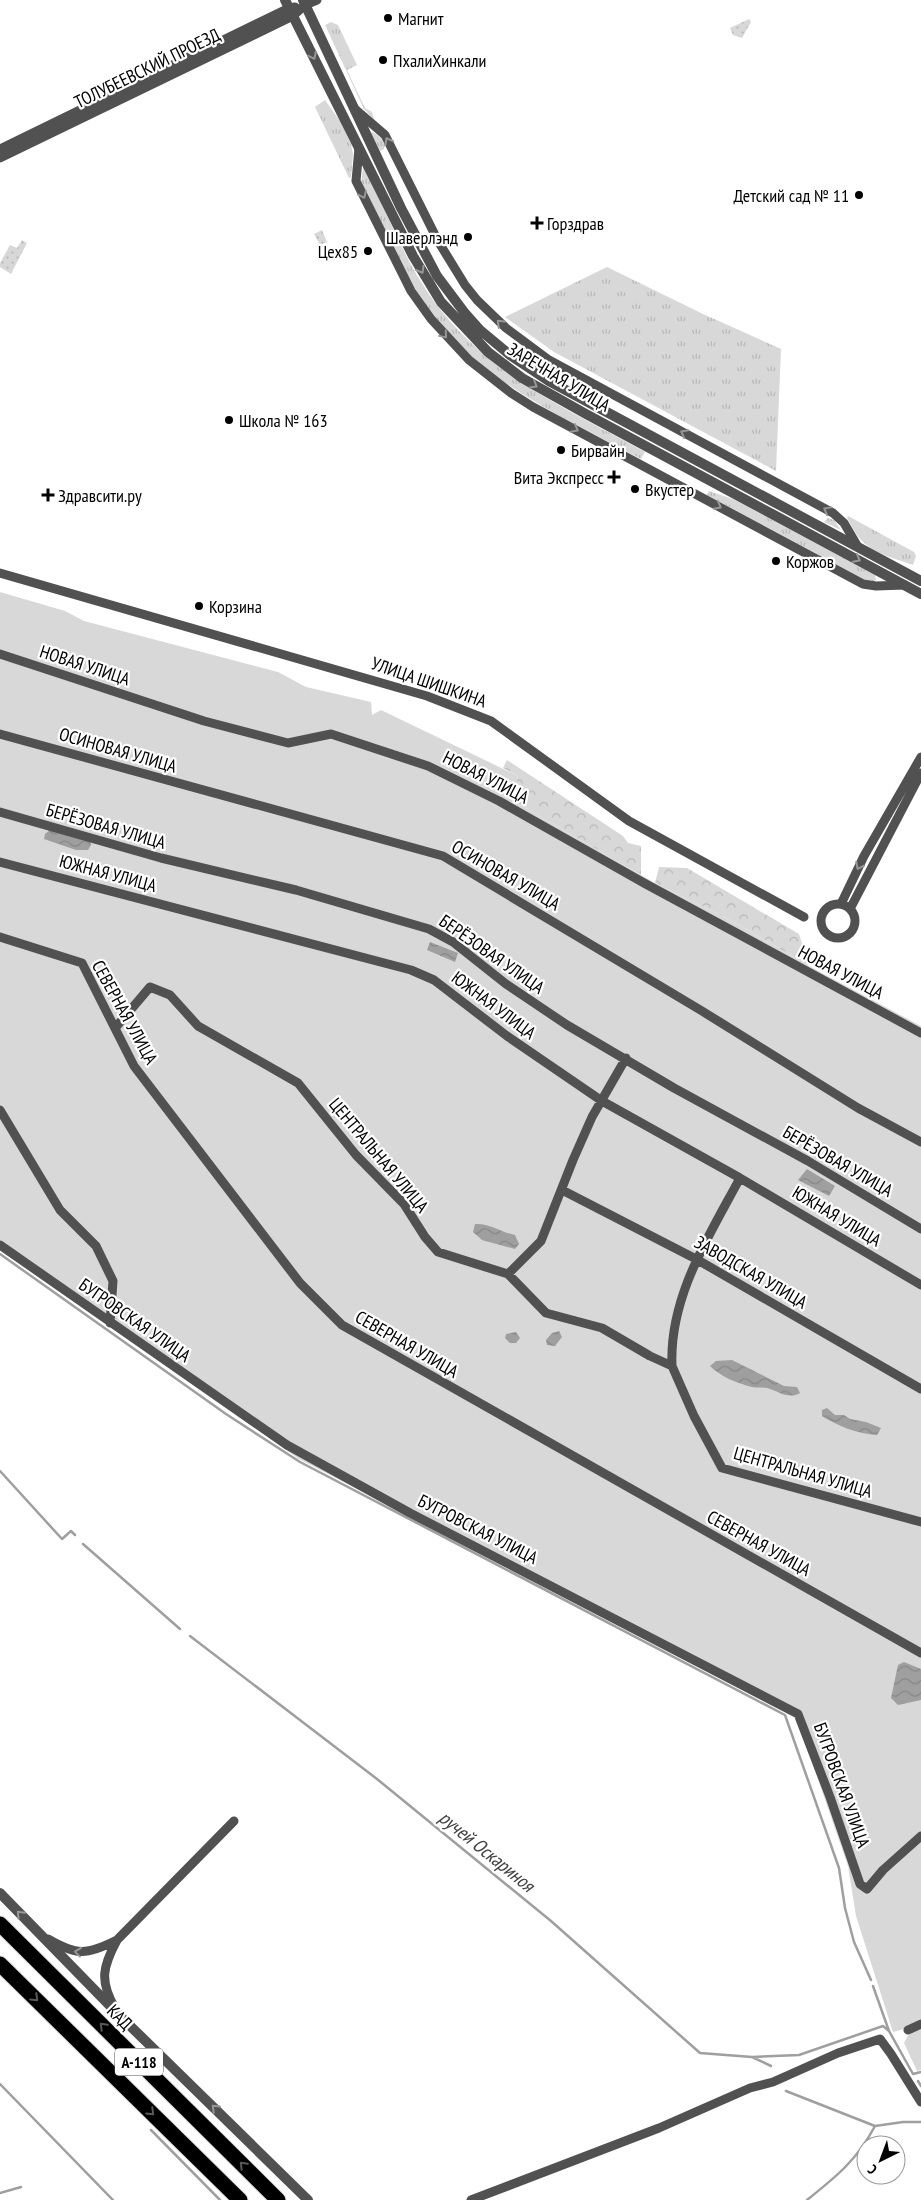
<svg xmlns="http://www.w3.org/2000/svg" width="921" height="2200" font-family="'PT Sans Narrow',sans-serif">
<defs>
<pattern id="grass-tufts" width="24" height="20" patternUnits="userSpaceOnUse" patternTransform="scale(1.25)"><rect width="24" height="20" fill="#d8d8d8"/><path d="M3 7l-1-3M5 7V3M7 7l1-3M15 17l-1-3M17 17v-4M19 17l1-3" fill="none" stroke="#b8b8b8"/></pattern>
<pattern id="forest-crowns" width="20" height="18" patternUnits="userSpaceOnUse" patternTransform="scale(1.25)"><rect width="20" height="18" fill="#d8d8d8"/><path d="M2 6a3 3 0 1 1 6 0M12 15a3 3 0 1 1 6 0" fill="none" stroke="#b8b8b8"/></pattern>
<pattern id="park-dots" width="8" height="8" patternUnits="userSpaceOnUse" patternTransform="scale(1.25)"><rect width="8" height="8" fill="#d8d8d8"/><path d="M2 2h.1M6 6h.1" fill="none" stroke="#b8b8b8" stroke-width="1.8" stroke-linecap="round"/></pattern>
<pattern id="water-waves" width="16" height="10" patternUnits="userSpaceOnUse" patternTransform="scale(1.25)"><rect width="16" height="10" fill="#9f9f9f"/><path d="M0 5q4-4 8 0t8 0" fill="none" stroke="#878787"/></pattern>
</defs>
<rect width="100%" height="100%" fill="#fff"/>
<path fill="url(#grass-tufts)" d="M 331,22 L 338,25 L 357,65 L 347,70 L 365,108 L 372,112 L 374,120 L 364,109 L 325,25 Z
M 325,100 L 340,121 L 351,144 L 353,154 L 351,177 L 349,178 L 315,107 Z
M 373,132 L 381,138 L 385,145 L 384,149 L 380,151 L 371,133 Z
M 363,167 C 370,177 374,190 380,201 C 394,229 406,259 423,285 C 476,369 561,406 645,452 L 641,459 C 558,415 466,375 416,291 C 395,257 379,219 361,183 Z
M 607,267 L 703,314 L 781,349 L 776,471 L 554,352 L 505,317 Z
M 709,491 L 733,499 L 875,575 L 876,580 L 874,581 L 867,581 L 707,495 Z
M 848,516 L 914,552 L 916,556 L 913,565 C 896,559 875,554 862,541 C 856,535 852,526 847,518 Z
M 828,518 L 834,520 L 841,530 L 824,522 Z"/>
<path fill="url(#forest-crowns)" d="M 507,760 L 623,836 L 628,843 L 641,846 L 641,875 L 510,799 L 518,776 L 503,768 Z
M 659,867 L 687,868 L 799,934 L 809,966 L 738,924 L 655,883 Z"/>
<path fill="url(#park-dots)" d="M 749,19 L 751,22 L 742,38 L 733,35 L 730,28 Z
M 322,230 L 327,242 L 320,245 L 314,234 Z
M 22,240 L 27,243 L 11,274 L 0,267 L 0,263 L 10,245 L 17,248 Z"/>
<path fill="#d8d8d8" d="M 0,592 L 65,611 L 84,621 L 278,672 L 306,687 L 371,702 L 372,715 L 381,710 L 518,776 L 510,799 L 655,883 L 738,924 L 809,966 L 921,1026 L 921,2070 L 917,2071 L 904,2043 L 909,2034 L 907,2028 L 893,2032 L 856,1916 L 848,1866 L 796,1716 L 299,1459 L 0,1250 Z"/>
<path fill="url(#water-waves)" d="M 50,830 L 90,841 L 91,845 L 88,850 L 76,850 L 44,839 L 45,834 Z
M 430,942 L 458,953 L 455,962 L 427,950 Z
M 807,1169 L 835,1186 L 829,1196 L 798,1180 Z
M 475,1224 C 490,1223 500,1232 515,1235 L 519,1244 L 515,1249 L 482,1240 L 473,1232 Z
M 559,1331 L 562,1337 L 555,1346 L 547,1345 L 546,1340 L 552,1333 Z
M 516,1332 L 520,1338 L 516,1343 L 510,1343 L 505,1338 L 506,1334 Z
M 732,1360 L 784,1386 L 797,1387 L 800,1393 C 788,1400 778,1391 767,1388 C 762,1387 757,1388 752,1387 C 737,1383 721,1377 710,1366 L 716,1361 Z
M 827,1408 L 835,1415 L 844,1415 L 850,1419 L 866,1422 L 881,1428 L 877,1435 C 858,1434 838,1426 822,1416 L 822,1410 Z
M 904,1662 L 921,1669 L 921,1700 L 898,1705 L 891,1698 L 898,1665 Z"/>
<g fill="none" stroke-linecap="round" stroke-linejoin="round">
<path stroke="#9f9f9f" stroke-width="2.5" d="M 0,1254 L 226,1414 L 300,1462 L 785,1715 L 839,1868 L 845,1908 L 854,1942 L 871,1980
M 0,1471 L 62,1539 L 71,1531 L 75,1535
M 83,1544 L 180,1629
M 190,1636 L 377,1779 L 551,1921 L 700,2053 L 752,2057 L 771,2066
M 889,2031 L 913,2074 L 921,2072
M 752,2057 L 799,2055 L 883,2026 L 889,2031 L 873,1986
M 918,2081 L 921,2086
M 0,2084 L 113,2200
M 786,2091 L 875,2126 L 903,2122 L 921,2122
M 151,2130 L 220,2200
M 0,2193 L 21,2187
M 807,2200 C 837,2176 857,2160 875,2126"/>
<defs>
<path id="motorway" d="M 0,1924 L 278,2200
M 0,1964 L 240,2200"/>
</defs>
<use href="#motorway" stroke="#dbdbdb" stroke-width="17"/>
<path stroke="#515151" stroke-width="9" d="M 356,110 L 385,135 L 438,241 L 465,285 L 477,300 L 506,328 L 549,360 L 833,513 L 844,523 L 858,547
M 359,148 L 356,181 L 411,291 L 431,319 L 469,360 L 511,393 L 533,407 L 863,584 L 876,586 L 905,585
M 0,149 L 289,8 L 295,7
M 0,158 L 293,16 L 305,5 L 317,0
M 0,573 L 427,696 L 491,721 L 629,821 L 804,917
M 0,654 L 204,721 L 288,743 L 331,734 L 428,766 L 499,801 L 644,883 L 921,1033
M 0,734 L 443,856 L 702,1011 L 858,1108 L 921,1142
M 0,812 L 161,858 L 296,890 L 429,929 L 453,942 L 506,984 L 567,1025 L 674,1088 L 808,1161 L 921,1229
M 0,862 L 411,970 L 434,980 L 507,1036 L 602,1101 L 740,1178 L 921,1285
M821 921a17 17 0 1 1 34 0a17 17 0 1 1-34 0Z
M 841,904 L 864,856 L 921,757
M 850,909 L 921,773
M 0,937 L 82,963 L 134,1066 L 300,1283 L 342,1325 L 921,1653
M 116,1027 L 150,987 L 170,995 L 198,1026 L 298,1083 L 356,1155 L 404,1204 L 425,1237 L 438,1252 L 508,1274 L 546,1313 L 602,1328 L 650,1356 L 672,1366 L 694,1416 L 722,1468 L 921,1522
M 0,1110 L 60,1210 L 96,1246 L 113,1281 L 110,1323
M 562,1190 L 696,1259 L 921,1389
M 0,1245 L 287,1445 L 410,1513 L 798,1714 L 830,1797 L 860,1884 L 867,1889 L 883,1870 L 921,1836
M 508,1274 L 541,1241 L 573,1160 L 592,1117 L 626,1058
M 672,1366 C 669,1297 709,1236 740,1178
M 48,1939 C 77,1956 87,1955 117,1940
M 115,2008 C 99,1981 103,1966 117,1940 L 234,1821
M 908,2030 L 921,2024
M 471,2200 L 659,2128 L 750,2088 L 773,2082 L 838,2053 L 880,2039 L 891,2054 L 921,2102"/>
<path stroke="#515151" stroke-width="10" d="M 285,0 L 413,256 L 441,302 L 488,352 L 522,378 L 586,414 L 921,594
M 303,0 L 401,208 L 437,276 L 464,312 L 480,330 L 510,355 L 549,381 L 921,581
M 0,1893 L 120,2016 L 308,2200"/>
<use href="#motorway" stroke="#000" stroke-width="15"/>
</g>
<defs><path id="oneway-chevron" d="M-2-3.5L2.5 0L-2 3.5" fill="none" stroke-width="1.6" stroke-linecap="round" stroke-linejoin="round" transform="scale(1.25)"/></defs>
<g stroke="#979797">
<use href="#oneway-chevron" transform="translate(313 56) rotate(64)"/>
<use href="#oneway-chevron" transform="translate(388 141) rotate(-118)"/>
<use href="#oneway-chevron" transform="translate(363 195) rotate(64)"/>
<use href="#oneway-chevron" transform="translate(421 270) rotate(60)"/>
<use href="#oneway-chevron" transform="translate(500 323) rotate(-137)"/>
<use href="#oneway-chevron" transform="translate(444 335) rotate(50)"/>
<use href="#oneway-chevron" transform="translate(534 385) rotate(31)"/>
<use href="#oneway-chevron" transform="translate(575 429) rotate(28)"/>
<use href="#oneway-chevron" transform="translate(684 433) rotate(-152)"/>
<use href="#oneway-chevron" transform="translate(718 506) rotate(28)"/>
<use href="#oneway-chevron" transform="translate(827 510) rotate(-151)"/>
<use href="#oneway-chevron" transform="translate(857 559) rotate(28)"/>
<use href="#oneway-chevron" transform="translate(859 866) rotate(117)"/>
<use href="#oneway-chevron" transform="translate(20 1914) rotate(-134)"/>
<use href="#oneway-chevron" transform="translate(78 1952) rotate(-173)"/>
<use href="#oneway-chevron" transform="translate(215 2108) rotate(-136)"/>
</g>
<g stroke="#595959">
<use href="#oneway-chevron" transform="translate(35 1998) rotate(44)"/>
<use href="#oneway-chevron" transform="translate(103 2026) rotate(-135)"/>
<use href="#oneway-chevron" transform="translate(151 2112) rotate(44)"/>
<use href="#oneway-chevron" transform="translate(243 2165) rotate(-135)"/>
</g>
<g fill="#000" stroke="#fff" stroke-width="2">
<circle cx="388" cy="18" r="5"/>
<circle cx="383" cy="60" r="5"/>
<circle cx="859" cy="195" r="5"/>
<path d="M534.5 215.5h5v5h5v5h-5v5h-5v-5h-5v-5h5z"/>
<circle cx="468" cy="237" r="5"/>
<circle cx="368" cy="251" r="5"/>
<circle cx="229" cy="420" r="5"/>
<circle cx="561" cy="450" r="5"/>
<path d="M611.5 469.5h5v5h5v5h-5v5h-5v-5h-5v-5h5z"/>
<circle cx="635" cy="489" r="5"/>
<path d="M45.5 487.5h5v5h5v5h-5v5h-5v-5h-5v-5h5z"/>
<circle cx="776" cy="561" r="5"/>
<circle cx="199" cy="606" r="5"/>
</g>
<g text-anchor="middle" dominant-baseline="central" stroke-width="4.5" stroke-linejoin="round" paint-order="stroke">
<rect fill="#fff" stroke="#4c4c4c" stroke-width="1" x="115" y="2048.5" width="48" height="27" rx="4"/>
<g font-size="16" font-weight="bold" fill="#000">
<text x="139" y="2062">А-118</text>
</g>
<g font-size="18" fill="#000" stroke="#fff" text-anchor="start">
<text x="398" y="18">Магнит</text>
<text x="393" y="60">ПхалиХинкали</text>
<text x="849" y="195" text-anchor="end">Детский сад № 11</text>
<text x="547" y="223">Горздрав</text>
<text x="458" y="237" text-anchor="end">Шаверлэнд</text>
<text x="358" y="251" text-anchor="end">Цех85</text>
<text x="239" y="420">Школа № 163</text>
<text x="571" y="450">Бирвайн</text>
<text x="604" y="477" text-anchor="end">Вита Экспресс</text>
<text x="645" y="489">Вкустер</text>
<text x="58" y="495">Здравсити.ру</text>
<text x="786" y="561">Коржов</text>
<text x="209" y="606">Корзина</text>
</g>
<g font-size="18" fill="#000" stroke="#fff">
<text transform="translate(147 68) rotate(-26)">ТОЛУБЕЕВСКИЙ ПРОЕЗД</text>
<text transform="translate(559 377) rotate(31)">ЗАРЕЧНАЯ УЛИЦА</text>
<text transform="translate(85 665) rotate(18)">НОВАЯ УЛИЦА</text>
<text transform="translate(429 682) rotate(19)">УЛИЦА ШИШКИНА</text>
<text transform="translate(118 750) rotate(16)">ОСИНОВАЯ УЛИЦА</text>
<text transform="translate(486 777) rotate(27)">НОВАЯ УЛИЦА</text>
<text transform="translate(106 826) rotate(16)">БЕРЁЗОВАЯ УЛИЦА</text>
<text transform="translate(108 873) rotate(15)">ЮЖНАЯ УЛИЦА</text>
<text transform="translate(506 875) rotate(30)">ОСИНОВАЯ УЛИЦА</text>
<text transform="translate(492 954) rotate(35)">БЕРЁЗОВАЯ УЛИЦА</text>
<text transform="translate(841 972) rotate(28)">НОВАЯ УЛИЦА</text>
<text transform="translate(494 1005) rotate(37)">ЮЖНАЯ УЛИЦА</text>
<text transform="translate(125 1012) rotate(61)">СЕВЕРНАЯ УЛИЦА</text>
<text transform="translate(379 1155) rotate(50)">ЦЕНТРАЛЬНАЯ УЛИЦА</text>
<text transform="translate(838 1161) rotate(30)">БЕРЁЗОВАЯ УЛИЦА</text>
<text transform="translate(837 1216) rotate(31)">ЮЖНАЯ УЛИЦА</text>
<text transform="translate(751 1272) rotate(30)">ЗАВОДСКАЯ УЛИЦА</text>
<text transform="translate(135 1320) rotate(35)">БУГРОВСКАЯ УЛИЦА</text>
<text transform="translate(407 1344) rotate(30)">СЕВЕРНАЯ УЛИЦА</text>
<text transform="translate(803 1472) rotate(16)">ЦЕНТРАЛЬНАЯ УЛИЦА</text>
<text transform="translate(478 1529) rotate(27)">БУГРОВСКАЯ УЛИЦА</text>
<text transform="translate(759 1543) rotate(29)">СЕВЕРНАЯ УЛИЦА</text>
<text transform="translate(842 1785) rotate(70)">БУГРОВСКАЯ УЛИЦА</text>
<text transform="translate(120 2017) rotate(45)">КАД</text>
</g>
<g font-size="19" font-style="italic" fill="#404040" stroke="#fff">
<text transform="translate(487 1851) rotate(39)">ручей Оскариноя</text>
</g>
</g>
<g transform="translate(881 2160) rotate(222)"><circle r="24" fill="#ffffff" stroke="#999999"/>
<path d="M0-4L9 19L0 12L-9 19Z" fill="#000000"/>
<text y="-8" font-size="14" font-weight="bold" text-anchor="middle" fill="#000000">С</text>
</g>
</svg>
